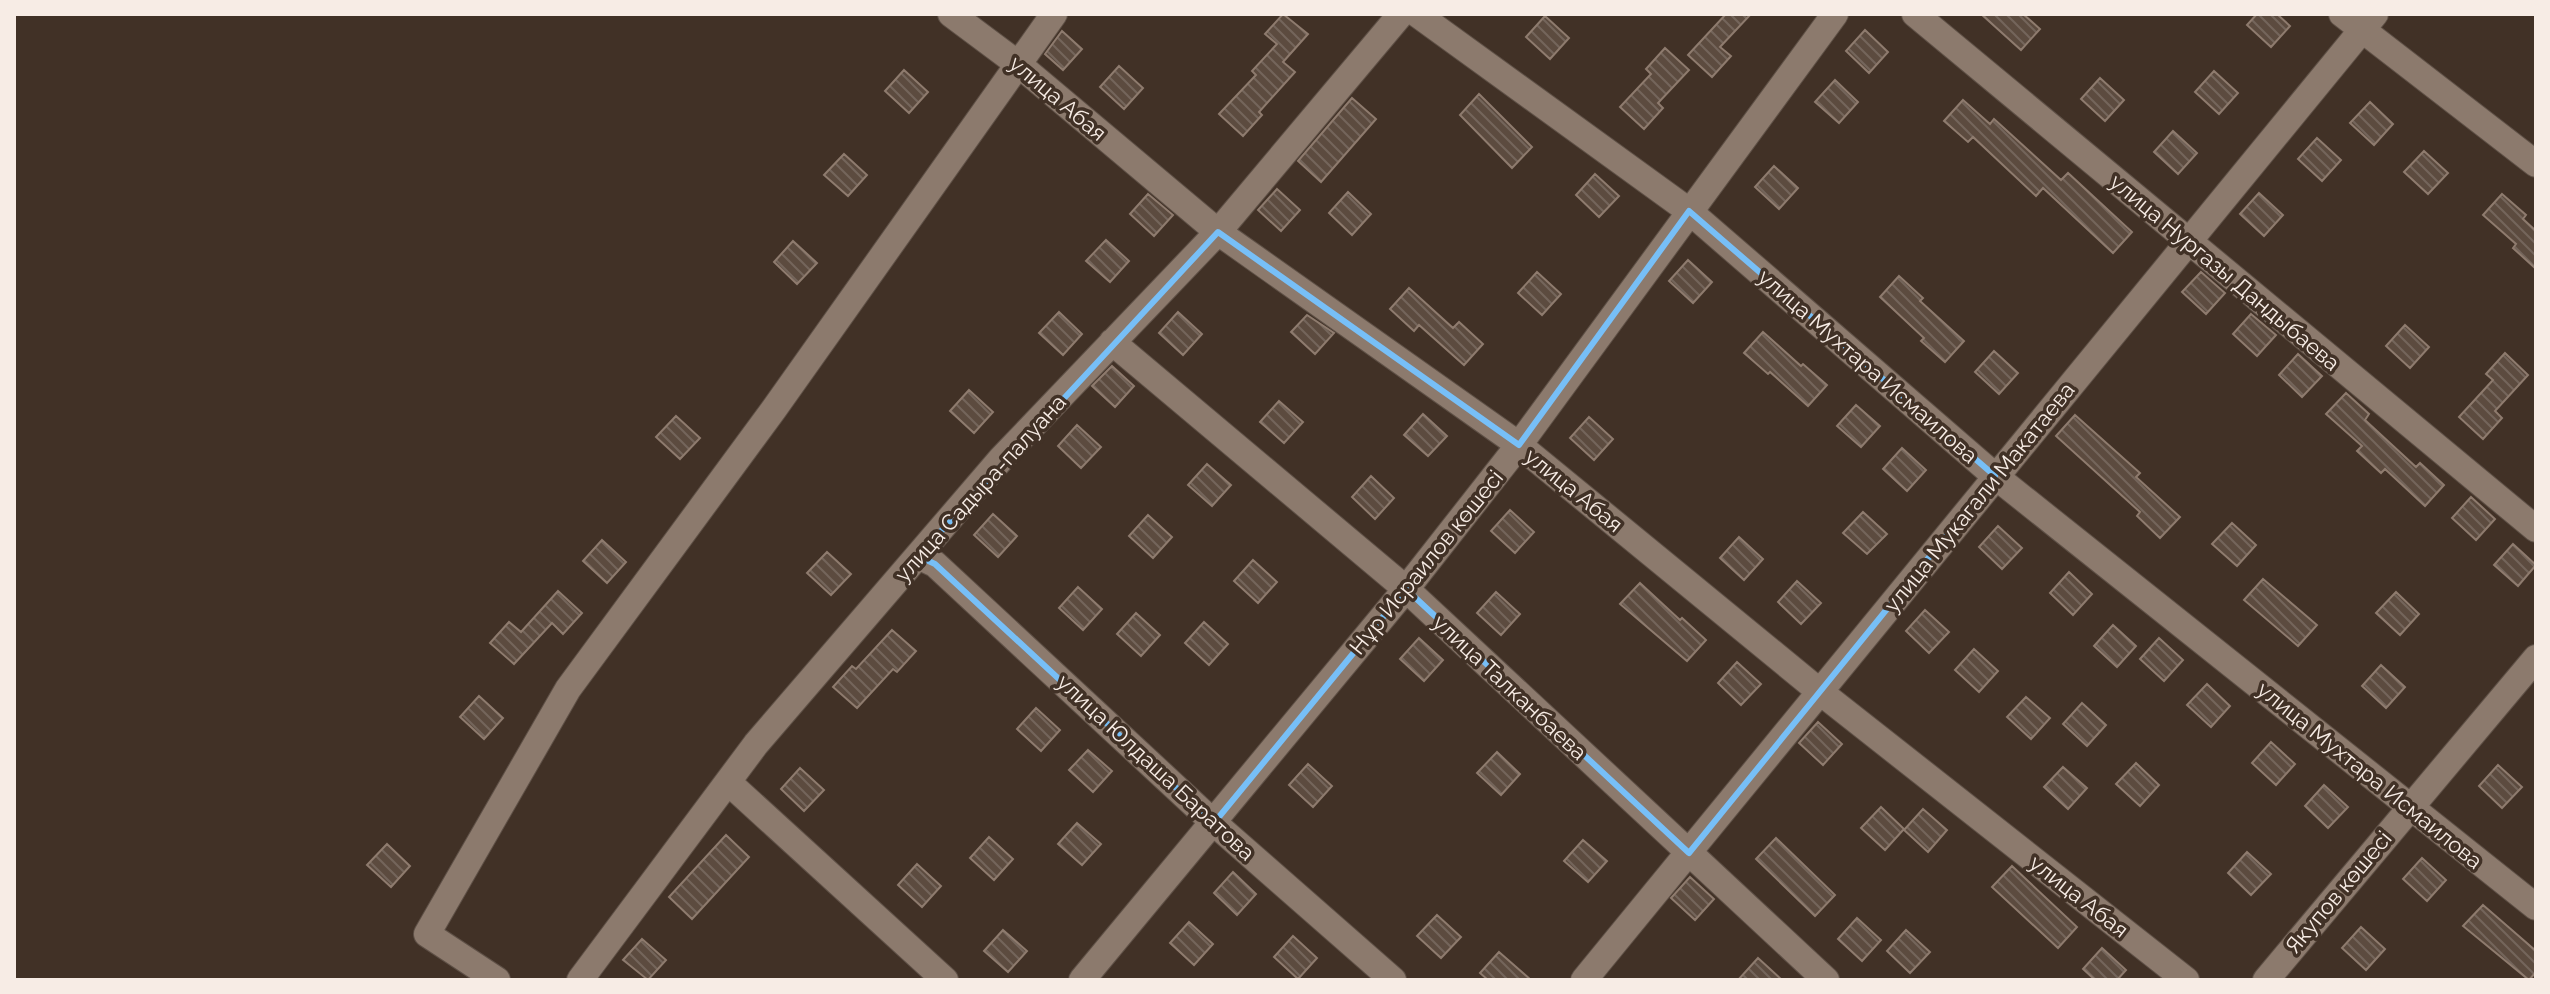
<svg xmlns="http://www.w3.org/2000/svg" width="2550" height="994" font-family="Raleway,sans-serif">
<defs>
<pattern id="building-back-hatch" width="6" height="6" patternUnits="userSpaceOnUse" patternTransform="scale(2)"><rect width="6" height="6" fill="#5c4b3f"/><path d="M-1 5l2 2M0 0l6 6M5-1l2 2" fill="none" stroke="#74655b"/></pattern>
</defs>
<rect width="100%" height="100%" fill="#413126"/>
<path fill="url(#building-back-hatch)" stroke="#8e7b6e" stroke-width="2" d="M 1283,14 L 1308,34 L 1283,62 L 1295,72 L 1259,112 L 1262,115 L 1243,136 L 1219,114 L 1256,75 L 1252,71 L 1277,44 L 1265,34 Z
M 1726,14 L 1751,14 L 1720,47 L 1731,56 L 1712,77 L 1688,55 Z
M 1981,14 L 2023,14 L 2040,29 L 2021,50 Z
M 2257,14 L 2277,14 L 2290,26 L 2271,47 L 2247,25 Z
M 1545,16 L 1569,38 L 1550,59 L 1526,37 Z
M 1865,30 L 1888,52 L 1869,73 L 1846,51 Z
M 1062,31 L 1082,49 L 1063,70 L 1045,54 Z
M 1665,48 L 1689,70 L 1658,103 L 1663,108 L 1644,129 L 1620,107 L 1651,74 L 1646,69 Z
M 1119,66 L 1143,88 L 1124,109 L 1100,87 Z
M 904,70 L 928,92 L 909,113 L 885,91 Z
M 2214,71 L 2238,93 L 2219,114 L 2195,92 Z
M 2100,78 L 2124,100 L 2105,121 L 2081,99 Z
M 1835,80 L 1858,102 L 1839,123 L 1815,102 Z
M 1479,94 L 1532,147 L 1512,168 L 1460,115 Z
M 1352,98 L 1376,119 L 1321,182 L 1298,161 Z
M 1963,100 L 1990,124 L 1994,119 L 2061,180 L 2068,173 L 2132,232 L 2113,253 L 2043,188 L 2036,196 L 1973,137 L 1968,142 L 1944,121 Z
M 2370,102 L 2393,124 L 2374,145 L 2350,123 Z
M 2173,131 L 2197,153 L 2178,174 L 2154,152 Z
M 2317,138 L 2341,160 L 2322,181 L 2298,159 Z
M 2424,151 L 2448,173 L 2428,194 L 2404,172 Z
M 844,154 L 867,175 L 848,196 L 824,175 Z
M 1774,166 L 1798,188 L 1779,209 L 1755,187 Z
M 1595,174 L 1619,196 L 1599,217 L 1576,195 Z
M 1277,189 L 1300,210 L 1281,231 L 1258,210 Z
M 1348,192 L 1371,214 L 1352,235 L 1329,213 Z
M 2259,193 L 2283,215 L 2264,236 L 2240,214 Z
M 1148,194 L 1173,215 L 1154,236 L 1130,214 Z
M 2502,194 L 2526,215 L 2523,219 L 2536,231 L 2536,269 L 2513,248 L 2516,244 L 2483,215 Z
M 1106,240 L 1129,261 L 1110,282 L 1086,261 Z
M 793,241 L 817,263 L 797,284 L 774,262 Z
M 1688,260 L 1712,282 L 1693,303 L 1669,281 Z
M 1537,272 L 1561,294 L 1542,315 L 1518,293 Z
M 2201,272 L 2225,293 L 2206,314 L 2182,292 Z
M 1899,276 L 1923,298 L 1920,301 L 1964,341 L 1945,362 L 1921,341 L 1924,338 L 1880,297 Z
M 1409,288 L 1453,328 L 1459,322 L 1483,344 L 1464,365 L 1419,325 L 1414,331 L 1390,309 Z
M 1059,312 L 1082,334 L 1063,355 L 1039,333 Z
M 1178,312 L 1202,334 L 1183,355 L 1159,333 Z
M 2251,314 L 2276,335 L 2257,356 L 2233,334 Z
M 1307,315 L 1334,333 L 1315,354 L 1291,332 Z
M 2405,325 L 2429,347 L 2410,368 L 2386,346 Z
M 1763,332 L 1801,366 L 1803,364 L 1827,385 L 1808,406 L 1770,372 L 1768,374 L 1744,353 Z
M 1994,351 L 2018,373 L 1999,394 L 1975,372 Z
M 2505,353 L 2528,375 L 2495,411 L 2502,418 L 2483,439 L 2459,417 L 2493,380 L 2486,374 Z
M 2298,354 L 2322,376 L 2302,397 L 2279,375 Z
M 1112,366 L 1134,386 L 1115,407 L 1092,386 Z
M 969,390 L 993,412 L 974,433 L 950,411 Z
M 2346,393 L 2369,414 L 2365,420 L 2416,467 L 2420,463 L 2444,485 L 2425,506 L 2385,469 L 2381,473 L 2357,451 L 2362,446 L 2326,414 Z
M 1279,401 L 1303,422 L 1284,443 L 1260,422 Z
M 1856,405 L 1880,426 L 1861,447 L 1837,426 Z
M 1423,414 L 1447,436 L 1428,456 L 1404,435 Z
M 2075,415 L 2140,473 L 2136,477 L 2180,517 L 2160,538 L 2137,516 L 2140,512 L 2056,436 Z
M 676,416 L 700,438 L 680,459 L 656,437 Z
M 1589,417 L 1613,439 L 1594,460 L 1570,438 Z
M 1077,425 L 1101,447 L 1081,468 L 1058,446 Z
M 1902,448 L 1926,470 L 1907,491 L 1883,469 Z
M 1207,464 L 1231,485 L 1212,506 L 1188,485 Z
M 1371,476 L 1394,498 L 1375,519 L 1352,497 Z
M 2471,497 L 2495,519 L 2476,540 L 2452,518 Z
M 1510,510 L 1534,532 L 1515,553 L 1491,531 Z
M 1863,512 L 1887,534 L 1867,554 L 1843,533 Z
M 993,514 L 1017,536 L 998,557 L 974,535 Z
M 1148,515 L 1172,537 L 1153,558 L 1129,536 Z
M 2232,523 L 2256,545 L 2237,566 L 2212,544 Z
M 1998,526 L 2022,548 L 2002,569 L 1979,547 Z
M 1739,537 L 1763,559 L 1744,580 L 1720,558 Z
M 602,540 L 626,562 L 607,583 L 583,561 Z
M 2513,544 L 2536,565 L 2518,586 L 2494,565 Z
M 827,552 L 851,574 L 831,595 L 807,573 Z
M 1253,560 L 1277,582 L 1258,603 L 1234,581 Z
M 2069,572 L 2092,594 L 2073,615 L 2050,593 Z
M 2263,579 L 2317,625 L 2298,646 L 2244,600 Z
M 1797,581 L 1821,603 L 1801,624 L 1778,602 Z
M 1640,583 L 1680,620 L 1682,618 L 1706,640 L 1687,661 L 1620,604 Z
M 1078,587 L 1102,609 L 1083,630 L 1059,608 Z
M 558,591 L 582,613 L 563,634 L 552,623 L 514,664 L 490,643 L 509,622 L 521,632 Z
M 1496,592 L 1520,614 L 1501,635 L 1477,613 Z
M 2396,592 L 2419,614 L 2400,635 L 2376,613 Z
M 1925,610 L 1949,632 L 1929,653 L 1906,631 Z
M 1136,613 L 1160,635 L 1141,656 L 1117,634 Z
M 1204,622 L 1228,644 L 1209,665 L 1185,643 Z
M 2113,625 L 2136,646 L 2117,667 L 2094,646 Z
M 892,630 L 916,651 L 897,672 L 893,669 L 857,708 L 833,687 L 852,666 L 856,669 Z
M 1419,638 L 1443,660 L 1424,681 L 1400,659 Z
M 2159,638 L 2183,660 L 2164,681 L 2140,659 Z
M 1974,649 L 1998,671 L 1979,692 L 1955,670 Z
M 1737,662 L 1761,684 L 1741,705 L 1718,683 Z
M 2381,665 L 2405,687 L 2386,708 L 2362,686 Z
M 2207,684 L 2230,706 L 2211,727 L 2187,705 Z
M 479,696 L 503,718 L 484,739 L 460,717 Z
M 2026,697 L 2050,718 L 2031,739 L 2007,717 Z
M 2082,703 L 2106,725 L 2087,746 L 2063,724 Z
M 1036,708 L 1060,730 L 1041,751 L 1017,729 Z
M 1818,722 L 1842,744 L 1823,765 L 1799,743 Z
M 2271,742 L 2295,764 L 2276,785 L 2252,763 Z
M 1088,750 L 1112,771 L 1093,792 L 1069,770 Z
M 1497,752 L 1520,774 L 1501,795 L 1477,773 Z
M 2136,763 L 2159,785 L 2140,806 L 2116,784 Z
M 1308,764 L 1332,786 L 1313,807 L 1289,785 Z
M 2498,765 L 2522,787 L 2502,808 L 2479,786 Z
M 2063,767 L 2087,788 L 2068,809 L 2044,787 Z
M 800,768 L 824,790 L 804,811 L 781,789 Z
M 2324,785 L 2348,807 L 2328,828 L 2305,806 Z
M 1881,807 L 1904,829 L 1885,850 L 1861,828 Z
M 1923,809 L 1947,830 L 1928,852 L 1904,830 Z
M 1077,823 L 1101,844 L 1082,865 L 1058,844 Z
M 726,835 L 749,857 L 692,919 L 669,897 Z
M 989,837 L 1013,859 L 994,880 L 970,858 Z
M 1776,838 L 1835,895 L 1815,916 L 1756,859 Z
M 1583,840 L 1607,861 L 1588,882 L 1564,861 Z
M 387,844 L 410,866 L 391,887 L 367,865 Z
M 2247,852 L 2271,874 L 2251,895 L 2228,873 Z
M 2422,858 L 2446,880 L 2427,901 L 2403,879 Z
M 917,864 L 941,886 L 922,907 L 898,885 Z
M 2012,866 L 2077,927 L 2058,948 L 1992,887 Z
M 1233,872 L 1256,894 L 1237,915 L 1214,893 Z
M 1690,877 L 1714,899 L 1695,920 L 1671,898 Z
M 2483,905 L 2536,951 L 2536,972 L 2529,980 L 2463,926 Z
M 1437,915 L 1461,937 L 1441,958 L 1417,936 Z
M 1857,918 L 1881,940 L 1862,961 L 1838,939 Z
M 1189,922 L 1213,944 L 1194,965 L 1170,943 Z
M 2361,927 L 2385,949 L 2366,970 L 2342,948 Z
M 1003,930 L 1027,951 L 1008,972 L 984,951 Z
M 1906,930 L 1930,952 L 1910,973 L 1887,951 Z
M 1293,936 L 1317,958 L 1298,979 L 1274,957 Z
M 642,939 L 666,960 L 648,980 L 623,960 Z
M 2102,948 L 2126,970 L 2117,980 L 2095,980 L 2083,969 Z
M 1499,952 L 1531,980 L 1488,980 L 1480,973 Z
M 1758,958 L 1782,980 L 1738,980 Z"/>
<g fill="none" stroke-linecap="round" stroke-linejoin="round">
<defs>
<path id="minor" d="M 951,14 L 1018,64 L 1218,232 L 1519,445 L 1819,691 L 2186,980
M 1417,14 L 1689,211 L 1995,476 L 2536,907
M 1915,14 L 2536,529
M 2342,14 L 2536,164
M 1112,342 L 1406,589 L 1826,980
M 918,556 L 935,564 L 1214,823 L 1393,980
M 728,782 L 945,980
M 497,980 L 427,934 L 568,689 L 774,409 L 1054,14
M 580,980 L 756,744 L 1001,459 L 1218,232 L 1401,14
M 1082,980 L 1406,589 L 1519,445 L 1835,14
M 1584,980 L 2375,14
M 2266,980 L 2536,658"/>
</defs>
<use href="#minor" stroke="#5e5046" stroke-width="28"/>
<use href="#minor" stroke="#8c7a6d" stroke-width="26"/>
</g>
<path fill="none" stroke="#77bff7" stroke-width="6" stroke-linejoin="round" d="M 1689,211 L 1995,476 L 1689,853 L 1406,589 L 1214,823 L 935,564 L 918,556 L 1218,232 L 1519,445 Z"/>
<g text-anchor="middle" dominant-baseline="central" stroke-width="7" stroke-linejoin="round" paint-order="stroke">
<g font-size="22" fill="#f7ece5" stroke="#413126">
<text transform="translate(1058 98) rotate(40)">улица Абая</text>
<text transform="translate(2225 272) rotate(40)">улица Нургазы Дандыбаева</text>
<text transform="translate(1868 366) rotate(41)">улица Мухтара Исмаилова</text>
<text transform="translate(980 488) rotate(-48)">улица Садыра-палуана</text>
<text transform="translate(1574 490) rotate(39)">улица Абая</text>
<text transform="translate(1979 497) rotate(-51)">улица Мукагали Макатаева</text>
<text transform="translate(1426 562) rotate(-51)">Нұр Исраилов көшесі</text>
<text transform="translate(1510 687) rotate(43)">улица Талканбаева</text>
<text transform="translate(1156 767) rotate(43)">улица Юлдаша Баратова</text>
<text transform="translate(2370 775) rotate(39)">улица Мухтара Исмаилова</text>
<text transform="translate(2338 892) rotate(-50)">Якупов көшесі</text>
<text transform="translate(2079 896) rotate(38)">улица Абая</text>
</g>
</g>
<rect width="2550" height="994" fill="none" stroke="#f7ece5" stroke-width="32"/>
</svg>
